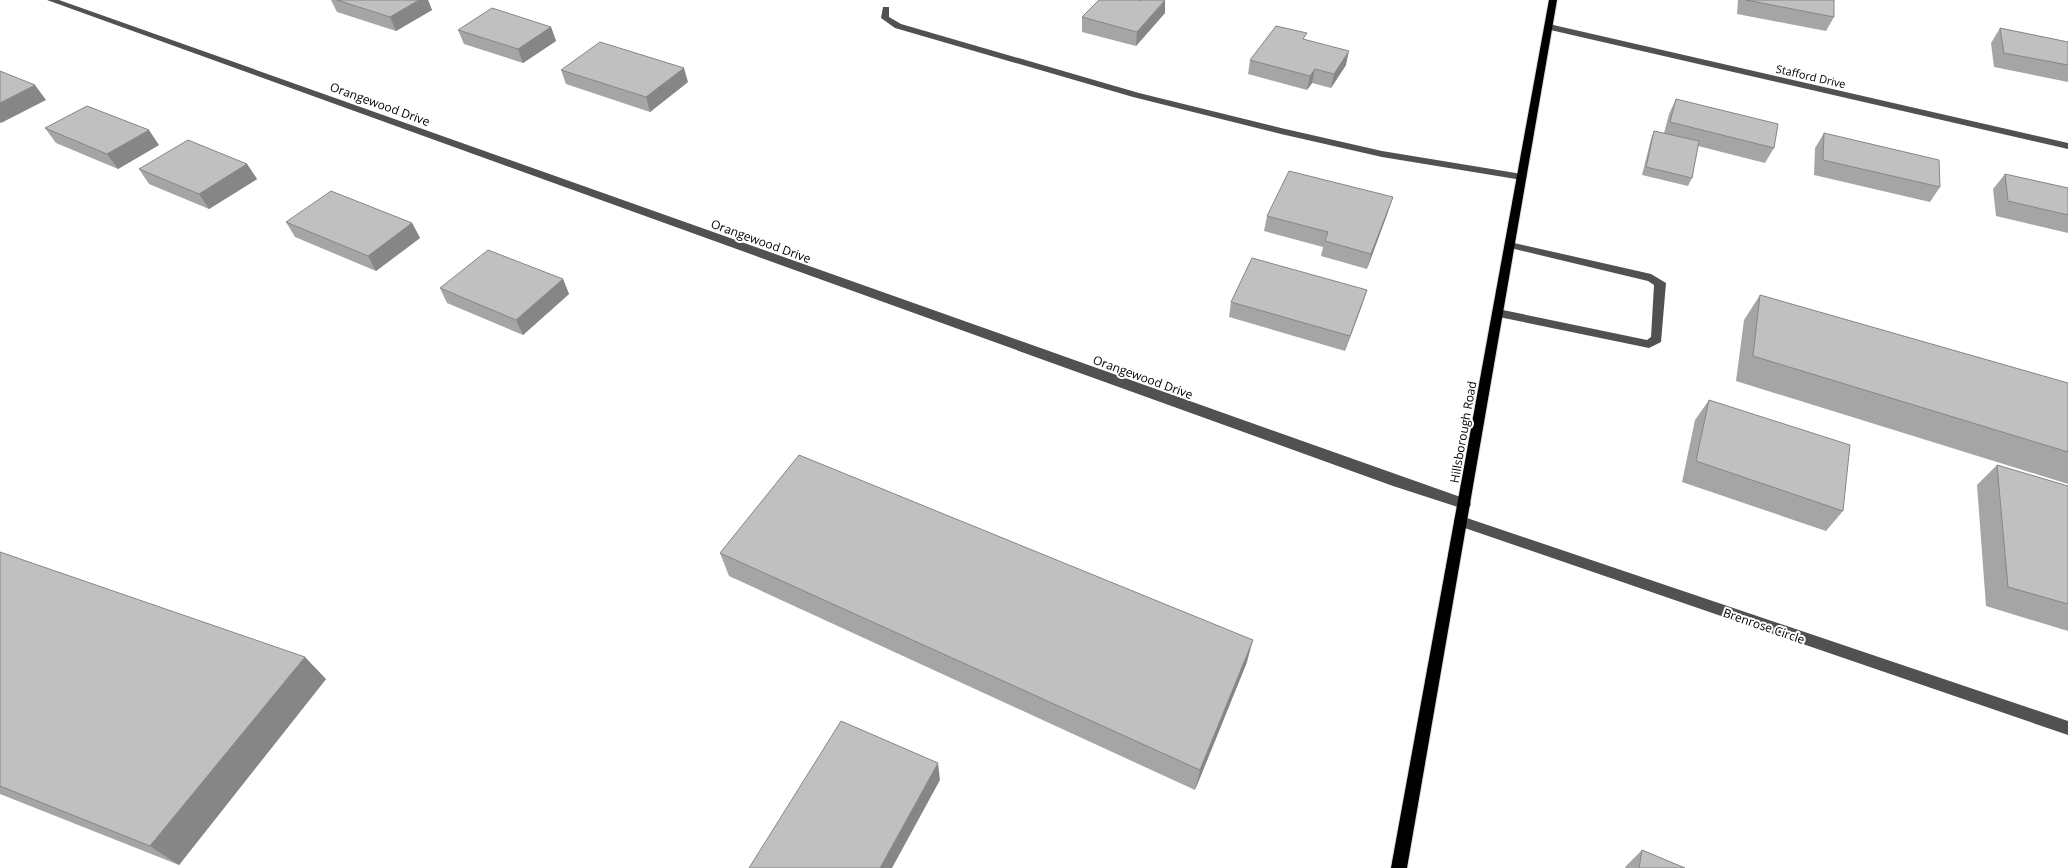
<svg xmlns="http://www.w3.org/2000/svg" width="2068" height="868" font-family="'Open Sans',sans-serif">
<rect width="100%" height="100%" fill="#fff"/>
<g fill="none" stroke-linecap="round" stroke-linejoin="round">
<defs>
<path id="major" d="M 1549,0 L 1557,0 L 1407,868 L 1391,868 Z"/>
</defs>
<use href="#major" stroke="#dbdbdb" stroke-width="2"/>
<path fill="#515151" fill-rule="evenodd" d="M 47,0 L 59,0 L 1469,500 L 1471,504 L 1469,508 L 1464,509 L 1393,486 Z
M 883,7 L 889,7 L 889,17 L 901,24 L 1139,93 L 1281,128 L 1382,151 L 1522,174 L 1527,177 L 1522,180 L 1382,157 L 1281,134 L 1133,97 L 895,28 L 881,18 Z
M 1549,24 L 2068,143 L 2068,149 L 1546,29 L 1545,27 Z
M 1510,242 L 1651,274 L 1666,283 L 1661,342 L 1649,348 L 1494,316 L 1492,313 L 1494,310 L 1498,309 L 1647,340 L 1651,337 L 1654,285 L 1648,281 L 1506,247 L 1505,245 L 1506,243 Z
M 1461,516 L 2068,721 L 2068,735 L 1456,525 L 1454,521 L 1456,517 Z"/>
<use href="#major" fill="#000" fill-rule="evenodd"/>
</g>
<path fill="#a5a5a5" d="M 331,0 L 428,0 L 432,10 L 396,31 L 337,12 Z
M 1738,0 L 1834,0 L 1834,17 L 1826,31 L 1737,14 Z
M 1165,13 L 1136,46 L 1082,32 L 1082,17 Z
M 551,27 L 556,41 L 523,63 L 464,44 L 458,30 Z
M 2000,28 L 2068,42 L 2068,82 L 1994,67 L 1991,43 Z
M 1305,40 L 1346,65 L 1331,88 L 1312,83 L 1307,90 L 1248,74 L 1250,60 Z
M 561,70 L 688,82 L 650,112 L 566,84 Z
M 1676,99 L 1774,148 L 1765,163 L 1698,146 L 1692,178 L 1688,186 L 1642,175 L 1651,139 L 1654,131 L 1664,133 L 1669,114 Z
M 45,128 L 159,145 L 118,169 L 56,143 Z
M 1824,133 L 1940,187 L 1930,202 L 1814,175 L 1815,148 Z
M 247,164 L 257,179 L 209,209 L 149,184 L 139,169 Z
M 2005,174 L 2068,188 L 2068,233 L 1996,216 L 1993,189 Z
M 1388,212 L 1367,269 L 1321,256 L 1323,247 L 1264,231 L 1267,216 Z
M 286,222 L 412,223 L 420,238 L 376,271 L 295,237 Z
M 563,279 L 569,294 L 523,335 L 447,303 L 440,288 Z
M 1367,290 L 1362,305 L 1345,351 L 1229,317 L 1231,302 Z
M 1760,295 L 2068,383 L 2068,484 L 1736,381 L 1744,320 Z
M 1709,400 L 1843,511 L 1826,531 L 1682,482 L 1695,420 Z
M 1997,465 L 2068,486 L 2068,631 L 1986,606 L 1977,485 Z
M 0,552 L 326,679 L 179,865 L 0,794 Z
M 720,553 L 1247,662 L 1195,790 L 729,576 Z
M 1642,850 L 1685,868 L 1625,868 L 1626,866 Z"/>
<path fill="#868686" d="M 419,0 L 428,0 L 432,10 L 396,31 L 390,17 Z
M 1165,0 L 1165,13 L 1136,46 L 1137,32 Z
M 551,27 L 556,41 L 523,63 L 518,49 Z
M 1349,51 L 1346,65 L 1331,88 L 1334,74 Z
M 684,68 L 688,82 L 650,112 L 646,97 Z
M 1315,69 L 1312,83 L 1307,90 L 1310,76 Z
M 35,85 L 46,100 L 1,123 L 0,122 L 0,103 Z
M 149,130 L 159,145 L 118,169 L 107,154 Z
M 247,164 L 257,179 L 209,209 L 199,194 Z
M 1393,197 L 1388,212 L 1367,269 L 1371,254 Z
M 412,223 L 420,238 L 376,271 L 368,256 Z
M 563,279 L 569,294 L 523,335 L 516,320 Z
M 1367,290 L 1362,305 L 1345,351 L 1350,336 Z
M 1253,640 L 1247,662 L 1195,790 L 1200,770 Z
M 305,657 L 326,679 L 179,865 L 150,846 Z
M 938,763 L 940,780 L 892,868 L 880,868 Z"/>
<path fill="#c0c0c0" stroke="#868686" d="M 337,0 L 419,0 L 390,17 Z
M 1099,0 L 1137,0 L 1140,1 L 1141,0 L 1165,0 L 1137,32 L 1082,17 Z
M 1746,0 L 1834,0 L 1834,17 Z
M 492,8 L 551,27 L 518,49 L 458,30 Z
M 1276,26 L 1307,33 L 1303,39 L 1349,51 L 1334,74 L 1315,69 L 1310,76 L 1250,60 Z
M 2000,28 L 2068,42 L 2068,65 L 2004,53 Z
M 600,42 L 684,68 L 646,97 L 561,70 Z
M 0,71 L 35,85 L 0,103 Z
M 1676,99 L 1778,124 L 1774,148 L 1670,122 Z
M 87,106 L 149,130 L 107,154 L 45,128 Z
M 1654,131 L 1699,141 L 1692,178 L 1646,167 Z
M 1824,133 L 1939,160 L 1940,187 L 1823,160 Z
M 188,140 L 247,164 L 199,194 L 139,169 Z
M 1289,171 L 1393,197 L 1371,254 L 1325,241 L 1328,232 L 1267,216 Z
M 2005,174 L 2068,188 L 2068,215 L 2008,201 Z
M 331,191 L 412,223 L 368,256 L 286,222 Z
M 488,250 L 563,279 L 516,320 L 440,288 Z
M 1252,258 L 1367,290 L 1350,336 L 1231,302 Z
M 1760,295 L 2068,383 L 2068,452 L 1753,356 Z
M 1709,400 L 1850,445 L 1843,511 L 1696,461 Z
M 799,455 L 1253,640 L 1200,770 L 720,553 Z
M 1997,465 L 2068,486 L 2068,604 L 2008,587 Z
M 0,552 L 305,657 L 150,846 L 0,786 Z
M 841,721 L 938,763 L 880,868 L 749,868 Z
M 1642,850 L 1685,868 L 1639,868 Z"/>
<g text-anchor="middle" dominant-baseline="central" stroke-width="4" stroke-linejoin="round" paint-order="stroke">
<g font-size="11" fill="#000" stroke="#fff">
<text transform="translate(1811 76) rotate(13)">Stafford Drive</text>
</g>
<g font-size="12" fill="#000" stroke="#fff">
<text transform="translate(380 104) rotate(20)">Orangewood Drive</text>
<text transform="translate(761 241) rotate(20)">Orangewood Drive</text>
<text transform="translate(1143 377) rotate(20)">Orangewood Drive</text>
<text transform="translate(1463 432) rotate(-80)">Hillsborough Road</text>
<text transform="translate(1764 626) rotate(19)">Brenrose Circle</text>
</g>
</g>
</svg>
